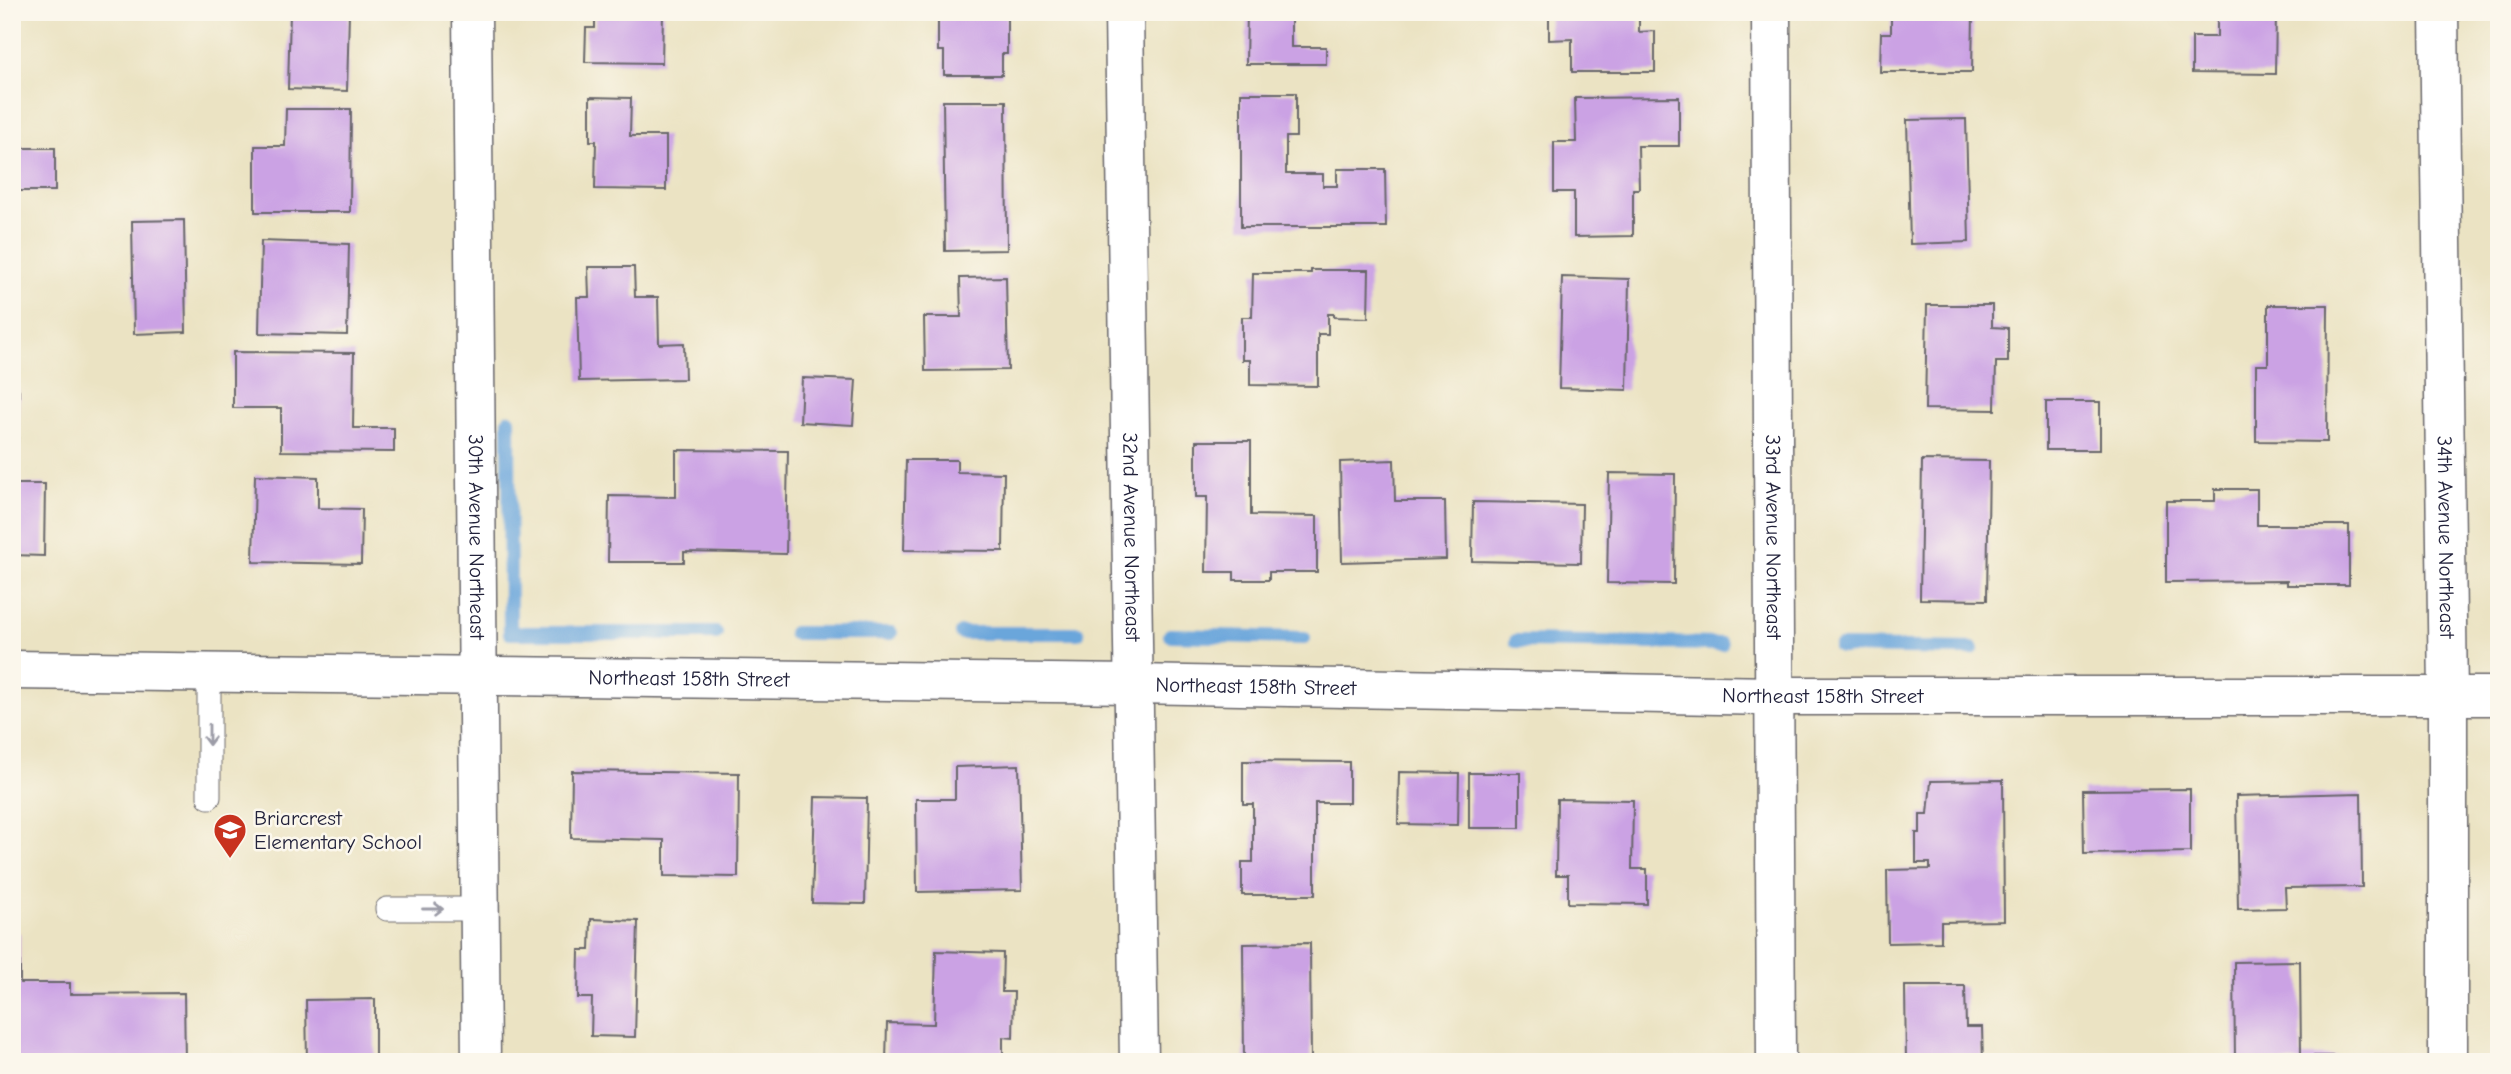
<svg xmlns="http://www.w3.org/2000/svg" width="2511" height="1074" font-family="'Comic Neue',sans-serif">
<rect width="100%" height="100%" fill="#fbf7ec"/>
<filter id="ink" filterUnits="userSpaceOnUse"><feTurbulence type="fractalNoise" baseFrequency=".0143" numOctaves="2"/><feDisplacementMap in="SourceGraphic" scale="14" xChannelSelector="R" yChannelSelector="G"/><feConvolveMatrix kernelMatrix="1 2 1 2 8 2 1 2 1" color-interpolation-filters="sRGB"/></filter>
<filter id="wash" filterUnits="userSpaceOnUse"><feTurbulence type="fractalNoise" baseFrequency=".00686" numOctaves="4" result="noise"/><feDisplacementMap in="SourceGraphic" scale="28" xChannelSelector="R" yChannelSelector="G"/><feGaussianBlur stdDeviation="1.57" result="paint"/><feColorMatrix in="noise" values="0 0 0 0 0 0 0 0 0 0 0 0 0 0 0 0 0 1.4 0 .05"/><feComposite in="paint" operator="in"/></filter>
<g filter="url(#wash)">
<rect width="100%" height="100%" fill="#ebe3c3"/>
<g fill="none" stroke-linecap="round" stroke-linejoin="round">
<path stroke="#6ba6db" stroke-width="14" d="M 509,420 L 510,633 L 716,633
M 794,633 L 891,633
M 961,633 L 1078,633
M 1170,635 L 1304,638
M 1516,641 L 1721,644
M 1840,647 L 1972,649"/>
</g>
<g id="blocks">
<path fill="#cba2e4" d="M 290,12 L 349,12 L 347,91 L 288,89 Z
M 595,12 L 663,12 L 662,63 L 585,62 L 586,28 L 595,28 Z
M 938,12 L 1007,12 L 1007,54 L 1002,54 L 1002,75 L 944,75 L 944,51 L 938,51 Z
M 1247,12 L 1291,12 L 1291,47 L 1326,47 L 1326,64 L 1246,64 Z
M 1549,12 L 1639,12 L 1639,32 L 1655,31 L 1655,72 L 1572,72 L 1572,39 L 1549,40 Z
M 1891,12 L 1973,12 L 1972,72 L 1880,72 L 1881,33 L 1891,33 Z
M 2217,12 L 2276,12 L 2275,74 L 2192,73 L 2192,37 L 2217,37 Z
M 1241,93 L 1296,93 L 1296,137 L 1286,137 L 1286,174 L 1323,174 L 1323,186 L 1337,186 L 1337,169 L 1385,169 L 1386,227 L 1241,227 Z
M 590,97 L 631,98 L 630,136 L 666,136 L 666,190 L 595,189 L 596,141 L 590,141 Z
M 1679,97 L 1679,146 L 1638,146 L 1639,189 L 1633,189 L 1633,236 L 1574,237 L 1574,192 L 1554,192 L 1554,142 L 1576,142 L 1575,98 Z
M 943,101 L 1006,101 L 1007,250 L 945,251 Z
M 286,109 L 351,109 L 350,212 L 255,212 L 255,146 L 285,146 Z
M 1966,119 L 1969,242 L 1910,244 L 1907,120 Z
M 12,148 L 55,148 L 55,191 L 12,191 Z
M 184,220 L 186,332 L 134,334 L 132,221 Z
M 261,241 L 349,244 L 347,335 L 259,333 Z
M 588,267 L 634,267 L 635,297 L 658,297 L 659,344 L 684,343 L 685,379 L 579,381 L 577,297 L 589,297 Z
M 1311,270 L 1369,270 L 1368,318 L 1334,317 L 1334,314 L 1328,314 L 1328,334 L 1318,334 L 1318,386 L 1250,385 L 1250,360 L 1242,360 L 1242,317 L 1252,317 L 1253,273 L 1311,273 Z
M 1006,277 L 1008,370 L 925,371 L 924,317 L 961,317 L 960,278 Z
M 1562,277 L 1629,279 L 1627,390 L 1559,388 Z
M 1927,305 L 1992,305 L 1992,327 L 2008,328 L 2008,362 L 1996,362 L 1995,410 L 1925,409 Z
M 2268,305 L 2328,305 L 2327,442 L 2256,441 L 2256,365 L 2268,365 Z
M 233,352 L 354,353 L 353,428 L 394,428 L 394,452 L 281,451 L 281,408 L 233,408 Z
M 802,378 L 856,380 L 853,425 L 800,422 Z
M 12,390 L 19,390 L 18,445 L 12,445 Z
M 2046,402 L 2100,402 L 2100,450 L 2046,450 Z
M 1196,441 L 1251,441 L 1251,515 L 1317,516 L 1317,572 L 1269,572 L 1269,580 L 1234,580 L 1234,572 L 1206,572 L 1207,497 L 1196,497 Z
M 676,450 L 788,451 L 786,554 L 684,552 L 684,562 L 608,562 L 609,496 L 676,497 Z
M 906,460 L 957,460 L 957,472 L 1004,473 L 1003,551 L 904,550 Z
M 1394,460 L 1395,501 L 1445,501 L 1446,559 L 1342,562 L 1340,462 Z
M 1922,460 L 1989,461 L 1987,600 L 1920,599 Z
M 1609,473 L 1675,474 L 1674,584 L 1607,583 Z
M 255,475 L 318,477 L 318,508 L 362,509 L 361,564 L 253,562 Z
M 12,484 L 45,484 L 44,556 L 12,555 Z
M 2215,489 L 2257,489 L 2257,525 L 2349,525 L 2349,585 L 2287,585 L 2287,581 L 2166,582 L 2166,501 L 2215,501 Z
M 1473,502 L 1582,504 L 1581,563 L 1472,561 Z
M 1243,761 L 1349,762 L 1349,803 L 1315,803 L 1315,895 L 1242,895 L 1242,862 L 1253,862 L 1253,804 L 1243,804 Z
M 1019,765 L 1022,890 L 917,892 L 916,799 L 955,799 L 955,767 Z
M 572,771 L 739,773 L 738,877 L 664,876 L 664,840 L 571,838 Z
M 1399,772 L 1459,773 L 1458,825 L 1398,824 Z
M 1469,773 L 1520,773 L 1520,828 L 1469,828 Z
M 2003,780 L 2004,921 L 1941,922 L 1941,942 L 1888,943 L 1887,870 L 1930,869 L 1930,863 L 1916,863 L 1916,833 L 1920,833 L 1920,814 L 1928,814 L 1931,781 Z
M 2190,789 L 2190,852 L 2084,854 L 2083,790 Z
M 2361,793 L 2362,887 L 2285,888 L 2286,908 L 2238,909 L 2236,796 Z
M 815,797 L 867,798 L 865,904 L 812,903 Z
M 1557,799 L 1633,800 L 1632,869 L 1647,869 L 1647,904 L 1568,903 L 1568,875 L 1556,875 Z
M 591,919 L 638,921 L 635,1037 L 591,1036 L 592,998 L 578,998 L 579,950 L 590,950 Z
M 12,933 L 20,933 L 20,983 L 70,983 L 70,994 L 184,993 L 185,1062 L 12,1062 Z
M 1310,943 L 1311,1062 L 1244,1062 L 1243,944 Z
M 936,951 L 1003,953 L 1002,992 L 1014,992 L 1013,1038 L 1003,1037 L 1003,1062 L 886,1062 L 887,1023 L 934,1024 Z
M 2300,961 L 2301,1056 L 2337,1056 L 2337,1062 L 2235,1062 L 2234,962 Z
M 1905,986 L 1965,986 L 1966,1027 L 1982,1027 L 1983,1062 L 1906,1062 Z
M 375,999 L 375,1062 L 307,1062 L 306,1000 Z"/>
</g>
</g>
<g filter="url(#ink)">
<use href="#blocks" fill-opacity="0" stroke="#68666b" stroke-width="2"/>
<g fill="none" stroke-linecap="round" stroke-linejoin="round">
<defs>
<path id="service" d="M 209,797 L 209,673
M 387,909 L 479,909"/>
<g id="minor">
<path id="s1" d="M 472,12 L 481,1062"/>
<path id="s2" d="M 1124,12 L 1139,1062"/>
<path id="s3" d="M 1771,12 L 1776,1062"/>
<path id="s4" d="M 2439,12 L 2448,696 L 2448,1062"/>
<path id="s5" d="M 12,670 L 1134,684 L 1773,696 L 2499,696"/>
</g>
</defs>
<use href="#service" stroke="#68666b" stroke-width="25"/>
<use href="#minor" stroke="#68666b" stroke-width="41"/>
<use href="#service" stroke="#fff" stroke-width="23"/>
<use href="#minor" stroke="#fff" stroke-width="38"/>
</g>
<defs><path id="oneway-shaft" d="M-6 0H5M1.5-3L5.5 0L1.5 3" fill="none" stroke-width="1.6" stroke-linecap="round" stroke-linejoin="round" transform="scale(1.75)"/></defs>
<g stroke="#9c9ca7">
<use href="#oneway-shaft" transform="translate(209 735) rotate(90)"/>
<use href="#oneway-shaft" transform="translate(433 909)"/>
</g>
</g>
<defs>
<symbol id="school-pin" viewBox="-11 -11 22 30"><path d="M0 17L-7.5 6A9.5 9.5 0 1 1 7.5 6Z" fill="#c8321e" stroke="#fbf7ec"/><path d="M0-5L7-2L0 1L-7-2ZM-4 1L0 2.5L4 1V4Q0 6-4 4Z" fill="#fff"/></symbol>
</defs>
<g fill-rule="evenodd">
<use href="#school-pin" x="211" y="811" width="38" height="52"/>
</g>
<g text-anchor="middle" dominant-baseline="central" stroke-width="5" stroke-linejoin="round" paint-order="stroke">
<g font-size="21" fill="#22223b" stroke="#fbf7ec">
<text stroke="none"><textPath href="#s1" startOffset="525">30th Avenue Northeast</textPath></text>
<text stroke="none"><textPath href="#s2" startOffset="525">32nd Avenue Northeast</textPath></text>
<text stroke="none"><textPath href="#s3" startOffset="525">33rd Avenue Northeast</textPath></text>
<text stroke="none"><textPath href="#s4" startOffset="525">34th Avenue Northeast</textPath></text>
<text stroke="none"><textPath href="#s5" startOffset="677">Northeast 158th Street</textPath></text>
<text stroke="none"><textPath href="#s5" startOffset="1244">Northeast 158th Street</textPath></text>
<text stroke="none"><textPath href="#s5" startOffset="1811">Northeast 158th Street</textPath></text>
</g>
<g font-size="21" fill="#22223b" stroke="#fbf7ec" text-anchor="start">
<text x="254" y="818">Briarcrest<tspan x="254" dy="24">Elementary School</tspan></text>
</g>
</g>
<rect width="2511" height="1074" fill="none" stroke="#fbf7ec" stroke-width="42"/>
</svg>
